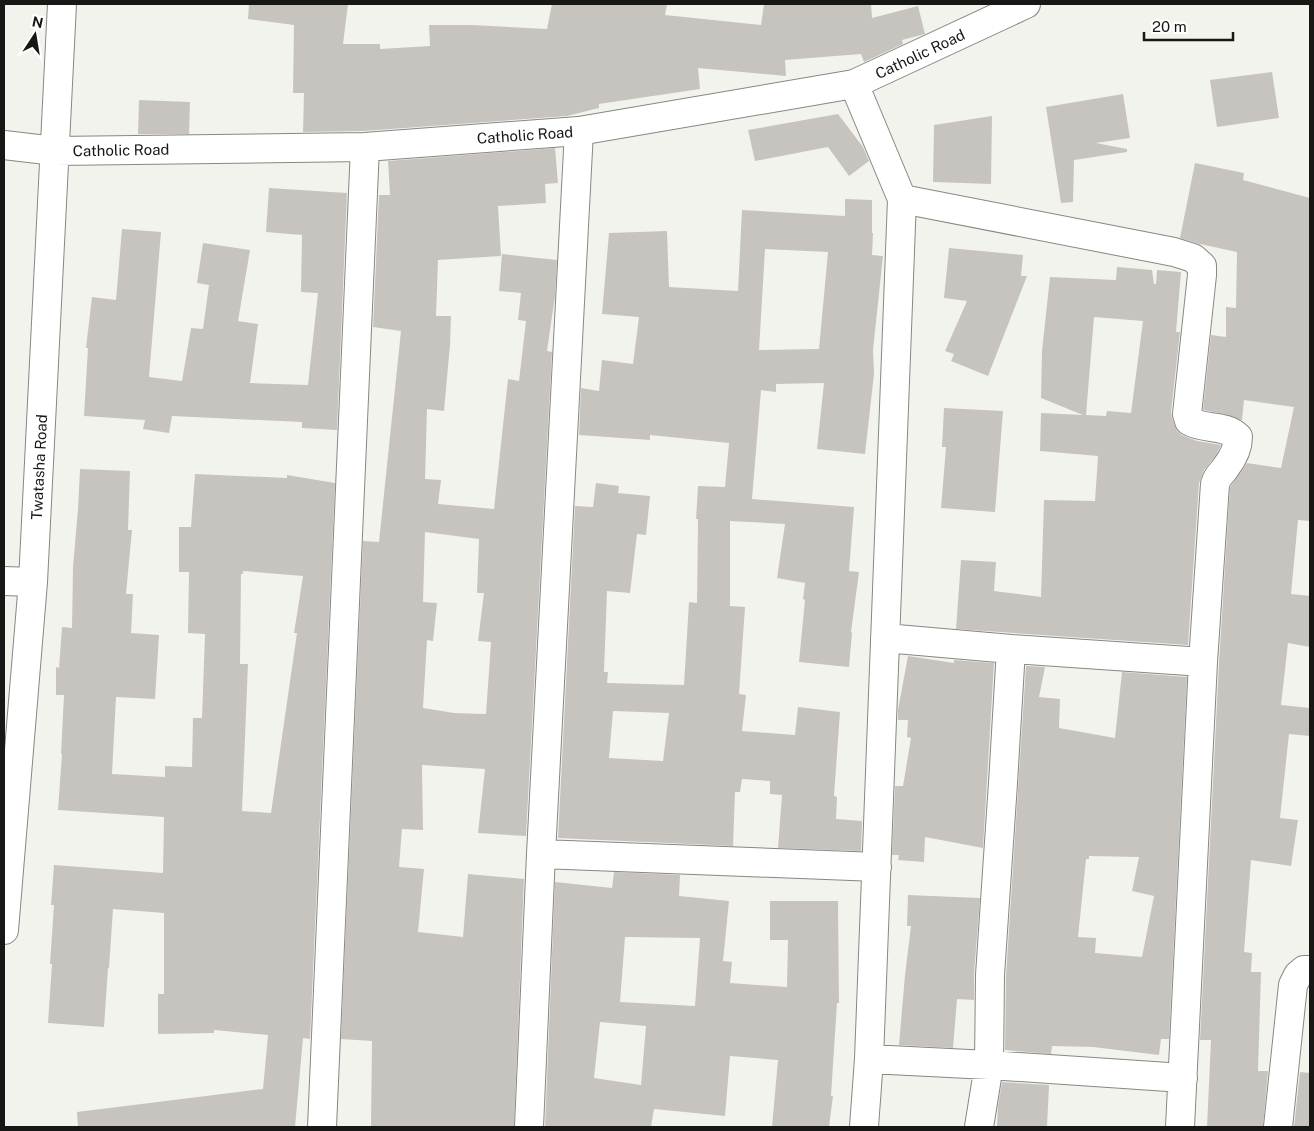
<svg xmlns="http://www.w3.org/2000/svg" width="1314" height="1131" font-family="'Public Sans',sans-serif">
<rect width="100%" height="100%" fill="#f3f3ee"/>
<path fill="#c7c4c0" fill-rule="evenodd" d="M 249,4 L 348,4 L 343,44 L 380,44 L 380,49 L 430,46 L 429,25 L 472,25 L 547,29 L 552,4 L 667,4 L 665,15 L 761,25 L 764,4 L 871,4 L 872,18 L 918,6 L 925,34 L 902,40 L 903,44 L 864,62 L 861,54 L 785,60 L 786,76 L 698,68 L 700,89 L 599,104 L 599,108 L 567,116 L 364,131 L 303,132 L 304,93 L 293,93 L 294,25 L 248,19 Z
M 1272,72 L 1279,118 L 1217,127 L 1210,80 Z
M 1123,94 L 1130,138 L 1096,143 L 1127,149 L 1127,152 L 1074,160 L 1073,202 L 1061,203 L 1046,107 Z
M 139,100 L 190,102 L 189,134 L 138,134 Z
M 838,114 L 863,147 L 869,161 L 849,176 L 828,147 L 755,161 L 748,130 Z
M 992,116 L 991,184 L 933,182 L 934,125 Z
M 555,148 L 558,183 L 545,184 L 546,203 L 498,206 L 501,256 L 438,260 L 436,316 L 451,316 L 450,345 L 444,411 L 427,409 L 425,479 L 441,480 L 438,504 L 494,509 L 508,379 L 519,381 L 526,321 L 518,320 L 521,293 L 499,291 L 502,254 L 557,260 L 555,296 L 547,351 L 552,352 L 526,836 L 478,833 L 485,769 L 422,765 L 423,830 L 402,829 L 399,867 L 424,869 L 418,932 L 463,937 L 468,874 L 524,879 L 514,1127 L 371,1127 L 372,1041 L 341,1039 L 363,541 L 379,542 L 401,331 L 373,327 L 379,195 L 390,195 L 388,161 ZM 425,532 L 479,539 L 477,593 L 484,593 L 478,641 L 491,642 L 486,714 L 454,713 L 423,708 L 427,640 L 433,641 L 437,603 L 423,602 Z
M 1195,163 L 1244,173 L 1243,180 L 1310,198 L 1310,521 L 1298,520 L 1291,594 L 1310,596 L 1310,647 L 1288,643 L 1281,705 L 1310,708 L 1310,736 L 1289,734 L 1280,818 L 1298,820 L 1291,866 L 1251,860 L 1244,952 L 1252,953 L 1251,972 L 1261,972 L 1258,1071 L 1268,1071 L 1263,1127 L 1207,1127 L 1211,1040 L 1200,1040 L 1219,663 L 1230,487 L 1247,463 L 1281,468 L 1294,407 L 1244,400 L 1242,420 L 1225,414 L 1203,410 L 1211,335 L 1226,337 L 1226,307 L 1236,308 L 1237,252 L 1200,244 L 1180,238 Z
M 269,188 L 347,193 L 337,430 L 302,428 L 302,422 L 172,416 L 169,433 L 143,429 L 145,420 L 84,416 L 88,348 L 86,348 L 92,297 L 116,300 L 122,229 L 161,232 L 149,377 L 182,381 L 191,328 L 203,329 L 209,285 L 197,283 L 203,243 L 250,250 L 238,321 L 258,324 L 250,383 L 308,385 L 318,293 L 301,292 L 302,235 L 266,232 Z
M 845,199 L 872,200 L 872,233 L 873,233 L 872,255 L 883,256 L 873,350 L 874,374 L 865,454 L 817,449 L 824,383 L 776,384 L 776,392 L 761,390 L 752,499 L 854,507 L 849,571 L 859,572 L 851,632 L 852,633 L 849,667 L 799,662 L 805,600 L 803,599 L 805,583 L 777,578 L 785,524 L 730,521 L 730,606 L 745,607 L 739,694 L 746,695 L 742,731 L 795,735 L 798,707 L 840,712 L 834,796 L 837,797 L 836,819 L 862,821 L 861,851 L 778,848 L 782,795 L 770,794 L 770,781 L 742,779 L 740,792 L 735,792 L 733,846 L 558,838 L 575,506 L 593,507 L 596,483 L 619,486 L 618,493 L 650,496 L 646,535 L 637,534 L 630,593 L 607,591 L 604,672 L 608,672 L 607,683 L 684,685 L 689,602 L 697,603 L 698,519 L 696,519 L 698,486 L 725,487 L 729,443 L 650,435 L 650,440 L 579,435 L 581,388 L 599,391 L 602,360 L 633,364 L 639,317 L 602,314 L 609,233 L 667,231 L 669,287 L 738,291 L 742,210 L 845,216 ZM 765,249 L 828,252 L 819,349 L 759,350 ZM 613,711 L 669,713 L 663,761 L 609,758 Z
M 949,248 L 1023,255 L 1021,276 L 1027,276 L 988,376 L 951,361 L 954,354 L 945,351 L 967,301 L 944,298 Z
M 1117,267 L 1152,270 L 1154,284 L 1156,284 L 1157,270 L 1181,272 L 1176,332 L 1180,332 L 1171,412 L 1172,418 L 1177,431 L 1182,435 L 1197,441 L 1221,445 L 1216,455 L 1204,470 L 1199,483 L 1188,645 L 956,629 L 961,560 L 996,562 L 994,591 L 1041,597 L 1044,500 L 1095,501 L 1098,456 L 1040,451 L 1041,413 L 1083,415 L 1041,398 L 1042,351 L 1050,277 L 1116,280 ZM 1094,317 L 1143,321 L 1131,413 L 1107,411 L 1106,416 L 1086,415 Z
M 944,408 L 1003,411 L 995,512 L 941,508 L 946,447 L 942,447 Z
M 80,469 L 130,471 L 128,530 L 132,530 L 126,594 L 133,594 L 131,633 L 159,635 L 155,699 L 116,697 L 112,774 L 165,777 L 165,766 L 192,767 L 193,718 L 202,718 L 205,634 L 188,633 L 189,572 L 179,572 L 179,527 L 191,527 L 195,474 L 287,478 L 287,475 L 335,483 L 310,1039 L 303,1038 L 295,1127 L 78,1127 L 77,1112 L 263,1089 L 268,1035 L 214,1030 L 214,1033 L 158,1034 L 158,994 L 164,994 L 164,913 L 113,909 L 109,968 L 108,968 L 104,1027 L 48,1023 L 52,964 L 50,964 L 54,905 L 51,905 L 54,865 L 163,873 L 164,817 L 58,810 L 62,754 L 61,754 L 64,695 L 56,695 L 56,667 L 59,668 L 62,627 L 72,628 L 73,567 L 78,509 ZM 243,571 L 303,576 L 294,633 L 297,633 L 271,813 L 242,811 L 248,664 L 240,664 L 241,574 L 243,574 Z
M 908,656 L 954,663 L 954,660 L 994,663 L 983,848 L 925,837 L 924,862 L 898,860 L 899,855 L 892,855 L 895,786 L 903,786 L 911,738 L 907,737 L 908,720 L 898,720 L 898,710 Z
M 1026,666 L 1045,667 L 1039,697 L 1060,699 L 1059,728 L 1115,738 L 1122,672 L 1187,677 L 1169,1039 L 1161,1039 L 1159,1055 L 1093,1047 L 1052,1046 L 1051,1054 L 1005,1050 L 1006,976 ZM 1089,856 L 1139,857 L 1132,891 L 1154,896 L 1142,957 L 1095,953 L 1096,938 L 1078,937 L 1086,859 L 1089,859 Z
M 614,872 L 680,875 L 679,896 L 729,901 L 723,961 L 732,962 L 730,983 L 787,987 L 788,940 L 770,940 L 770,901 L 838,901 L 839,1003 L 837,1003 L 831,1096 L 833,1096 L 829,1127 L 772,1127 L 778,1060 L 730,1056 L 725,1116 L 654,1109 L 651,1127 L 545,1127 L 555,882 L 612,888 ZM 625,937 L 700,938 L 695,1006 L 620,1002 ZM 600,1022 L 646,1026 L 641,1085 L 594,1078 Z
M 908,895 L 980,898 L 974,974 L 974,1000 L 957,999 L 953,1048 L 899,1045 L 905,975 L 911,926 L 907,926 Z
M 1300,1072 L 1310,1073 L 1310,1127 L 1294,1127 Z
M 1002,1082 L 1049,1085 L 1047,1127 L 997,1127 L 998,1106 Z"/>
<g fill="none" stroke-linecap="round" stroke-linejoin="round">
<defs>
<path id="minor" d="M 854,84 L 902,199 L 869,1059 L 864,1127
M 4,145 L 55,151 L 365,147 L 579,131 L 854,84 L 1026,4
M 902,199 L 1174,252 L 1193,258 L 1202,266 L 1202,275 L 1187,414 L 1189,421 C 1204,430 1226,424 1238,437 C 1238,448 1233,458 1226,467 C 1221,475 1218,474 1215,484 L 1203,662 L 1180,1127
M 4,581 L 33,582
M 885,638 L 1011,649 L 1203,662
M 541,854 L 877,867
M 4,930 L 33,582 L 62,4
M 869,1059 L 989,1065 L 1183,1078
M 322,1127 L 365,147
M 529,1127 L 541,854 L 579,131
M 979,1127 L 989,1065 L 990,975 L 1003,783 L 1011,649
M 1278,1127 L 1293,985 L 1298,975 L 1304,970 L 1310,970"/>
</defs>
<use href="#minor" stroke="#878783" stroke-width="30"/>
<use href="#minor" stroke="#fff" stroke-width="28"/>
</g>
<g text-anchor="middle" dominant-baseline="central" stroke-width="4" stroke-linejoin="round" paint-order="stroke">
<g font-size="15" fill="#171715" stroke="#fff">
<text transform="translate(920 54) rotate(-25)">Catholic Road</text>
<text transform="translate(525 135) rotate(-4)">Catholic Road</text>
<text transform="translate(121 150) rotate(-1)">Catholic Road</text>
<text transform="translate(39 467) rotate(-87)">Twatasha Road</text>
</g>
</g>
<rect width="1314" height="1131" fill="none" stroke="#171715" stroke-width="10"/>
<g transform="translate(35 35) rotate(12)" stroke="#ffffff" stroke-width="4" paint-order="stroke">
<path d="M0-4L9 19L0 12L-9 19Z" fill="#171715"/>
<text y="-8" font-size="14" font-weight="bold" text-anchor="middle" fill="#171715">N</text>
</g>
<path d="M1144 32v8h89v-8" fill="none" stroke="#171715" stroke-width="2.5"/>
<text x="1152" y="32" font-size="15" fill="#171715" stroke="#ffffff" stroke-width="4" paint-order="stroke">20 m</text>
</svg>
